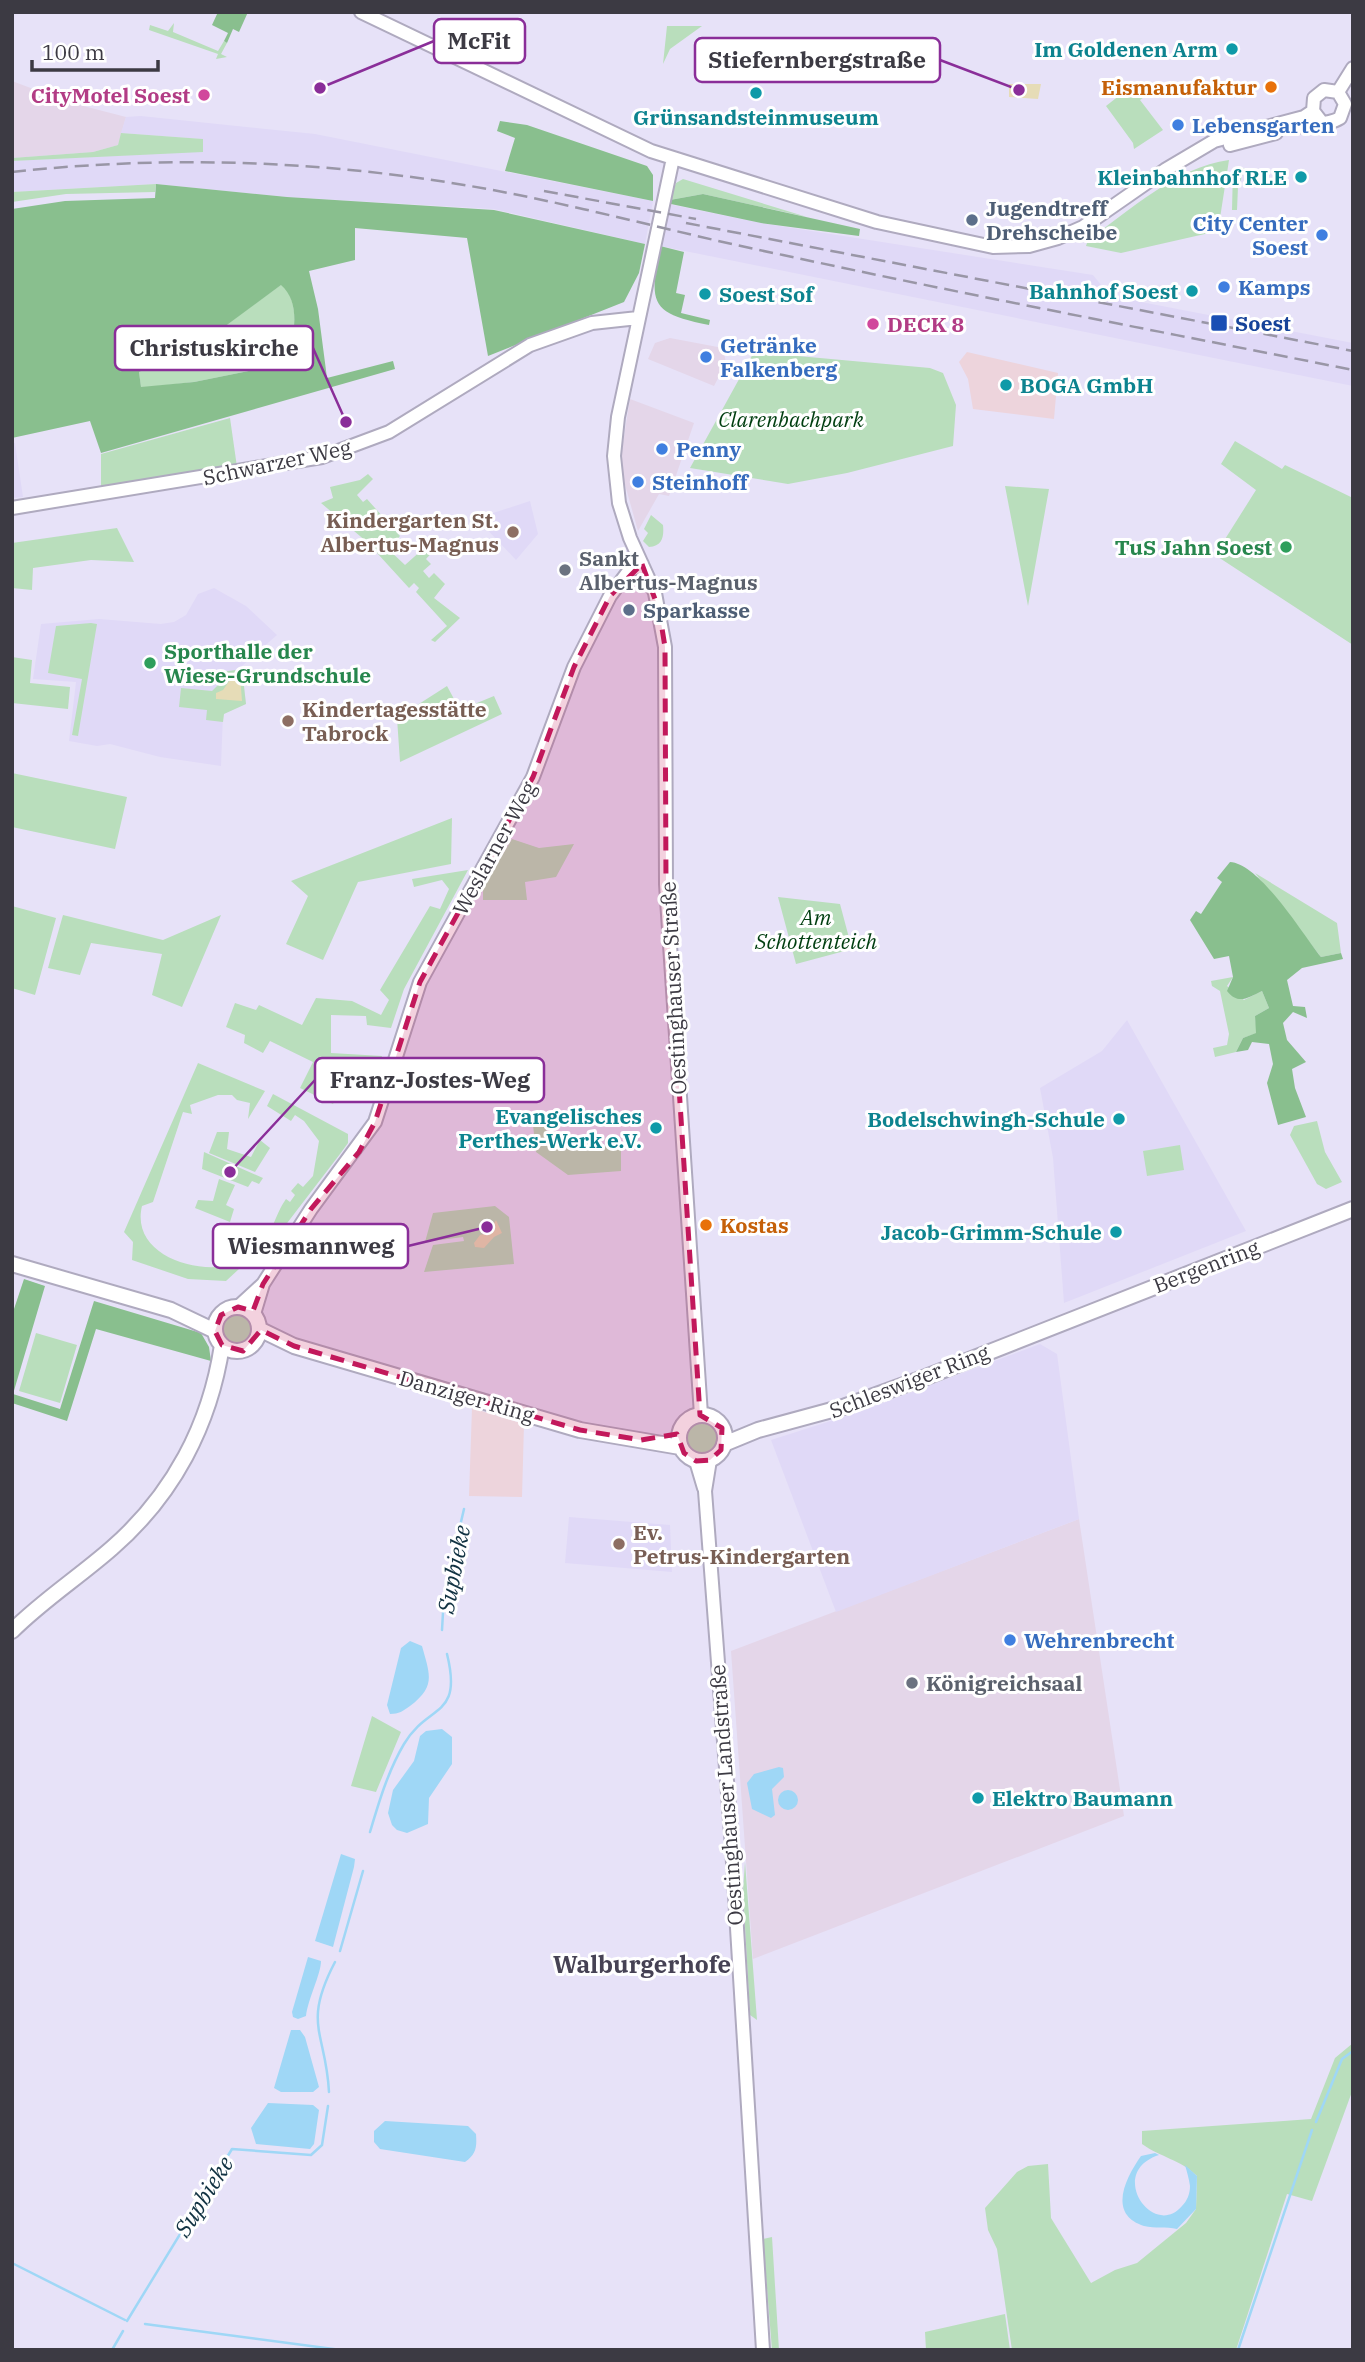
<svg xmlns="http://www.w3.org/2000/svg" width="1365" height="2362" font-family="'IBM Plex Serif',serif">
<rect width="100%" height="100%" fill="#e7e2f8"/>
<path fill="#e4d6e9" d="M 12,81 L 68,102 L 126,117 L 118,145 L 93,152 L 12,158 Z
M 670,338 L 723,348 L 726,363 L 714,386 L 648,359 L 655,343 Z
M 630,399 L 694,423 L 669,496 L 659,494 L 638,531 L 622,474 L 621,455 Z
M 1079,1519 L 1124,1816 L 753,1959 L 731,1651 Z"/>
<path fill="#edd4dc" d="M 967,352 L 1058,373 L 1054,419 L 973,409 L 968,379 L 959,362 Z
M 472,1408 L 524,1424 L 522,1497 L 469,1496 Z"/>
<path fill="#e0d9f7" d="M 141,116 L 315,134 L 653,201 L 645,244 L 494,209 L 287,197 L 156,184 L 12,192 L 12,161 L 203,151 L 202,139 L 121,133 L 126,117 Z
M 668,204 L 761,223 L 1093,275 L 1106,291 L 1105,295 L 1353,343 L 1353,386 L 660,246 Z
M 12,443 L 15,443 L 23,497 L 12,498 Z
M 530,501 L 538,534 L 516,560 L 480,522 L 490,514 Z
M 214,588 L 246,606 L 277,635 L 242,666 L 246,704 L 223,714 L 221,766 L 160,757 L 110,744 L 97,746 L 69,741 L 76,682 L 33,679 L 41,624 L 99,619 L 161,624 L 174,622 L 186,615 L 198,594 Z
M 1127,1020 L 1246,1231 L 1064,1303 L 1053,1158 L 1040,1088 L 1102,1051 Z
M 1040,1344 L 1057,1354 L 1079,1519 L 836,1612 L 771,1440 L 862,1411 Z
M 569,1517 L 670,1525 L 672,1572 L 565,1563 Z"/>
<path fill="#b9debc" d="M 174,23 L 173,32 L 218,51 L 224,41 L 227,43 L 221,54 L 227,57 L 216,59 L 218,54 L 149,30 L 150,25 L 168,31 Z
M 667,26 L 702,26 L 670,49 L 663,64 Z
M 1134,84 L 1144,97 L 1140,100 L 1163,130 L 1134,149 L 1133,143 L 1106,106 Z
M 121,133 L 203,139 L 203,152 L 12,161 L 12,158 L 93,152 L 118,145 Z
M 1229,160 L 1218,231 L 1121,253 L 1086,246 L 1088,240 C 1131,210 1176,167 1229,160 Z
M 1233,168 L 1245,168 L 1238,187 L 1237,210 L 1232,210 Z
M 683,179 L 807,217 L 703,194 L 670,200 L 676,183 Z
M 156,184 L 155,192 L 66,194 L 12,202 L 12,192 Z
M 282,284 C 300,303 294,328 291,352 L 274,366 L 194,382 L 141,388 L 139,372 L 199,348 L 209,352 L 223,347 L 219,330 Z
M 754,352 L 930,368 L 943,373 L 956,405 L 953,446 L 847,473 L 788,484 L 690,468 Z
M 230,418 L 237,467 L 101,489 L 101,454 Z
M 1235,441 L 1282,469 L 1285,465 L 1353,498 L 1353,645 L 1215,555 L 1256,490 L 1221,464 Z
M 368,474 L 373,479 L 357,495 L 363,502 L 367,499 L 400,536 L 388,549 L 405,565 L 432,541 L 437,547 L 426,559 L 431,564 L 423,571 L 429,578 L 434,573 L 445,584 L 434,598 L 460,618 L 435,642 L 431,640 L 447,626 L 416,592 L 419,588 L 414,583 L 409,588 L 367,542 L 321,503 L 333,498 L 330,487 L 360,480 Z
M 1005,486 L 1049,489 L 1028,606 Z
M 651,515 L 663,525 C 664,536 663,546 649,547 L 643,541 L 648,533 L 644,529 Z
M 117,528 L 134,562 L 91,560 L 33,568 L 32,590 L 12,588 L 12,543 Z
M 91,623 L 97,624 L 78,736 L 72,735 L 82,679 L 48,673 L 56,626 Z
M 12,657 L 32,660 L 30,683 L 70,687 L 68,709 L 12,703 Z
M 242,669 L 246,704 L 224,714 L 223,722 L 206,720 L 207,710 L 179,707 L 181,688 L 212,691 L 219,684 L 222,672 Z
M 447,686 L 460,710 L 494,696 L 502,714 L 400,762 L 397,718 Z
M 12,773 L 127,797 L 115,849 L 12,827 Z
M 452,818 L 451,864 L 358,882 L 323,960 L 286,944 L 308,896 L 291,881 Z
M 512,839 L 539,848 L 574,844 L 556,877 L 525,882 L 527,900 L 483,900 L 483,887 Z
M 468,870 L 404,989 L 391,1028 L 367,1025 L 366,1016 L 331,1015 L 331,1053 L 382,1056 L 373,1088 L 348,1074 L 333,1104 L 300,1088 L 313,1062 L 270,1041 L 263,1053 L 244,1043 L 245,1035 L 226,1027 L 235,1003 L 256,1010 L 259,1005 L 302,1025 L 316,998 L 352,1001 L 381,1015 L 389,1000 L 380,990 L 430,906 L 440,909 L 449,889 L 442,880 L 414,887 L 412,879 Z
M 1255,873 L 1337,923 L 1341,953 L 1321,957 Z
M 778,897 L 840,904 L 852,949 L 796,964 Z
M 12,906 L 56,918 L 35,995 L 12,988 Z
M 63,915 L 163,940 L 221,915 L 182,1007 L 152,995 L 162,954 L 91,943 L 80,975 L 48,968 Z
M 1233,977 L 1227,986 L 1244,1000 L 1262,991 L 1269,1008 L 1255,1016 L 1257,1033 L 1243,1038 L 1236,1052 L 1215,1057 L 1213,1048 L 1227,1045 L 1229,1034 L 1220,991 L 1212,986 L 1211,981 Z
M 198,1063 L 265,1091 L 248,1119 L 250,1103 L 237,1100 L 232,1095 L 218,1095 L 190,1105 L 192,1114 L 183,1112 L 153,1202 L 142,1206 C 129,1260 212,1281 249,1258 C 270,1246 273,1217 286,1199 L 290,1202 L 295,1195 L 291,1191 L 298,1183 L 303,1187 L 313,1176 L 319,1141 L 304,1121 L 295,1115 L 291,1121 L 267,1106 L 273,1094 L 348,1134 L 348,1143 L 340,1154 L 255,1265 L 239,1269 L 226,1281 L 188,1279 L 132,1260 L 133,1242 L 124,1232 Z
M 1317,1121 L 1325,1152 L 1342,1182 L 1326,1189 L 1317,1184 L 1290,1135 L 1294,1126 Z
M 545,1123 L 548,1139 L 596,1137 L 597,1147 L 621,1145 L 621,1171 L 568,1175 L 536,1152 L 533,1125 Z
M 217,1132 L 229,1132 L 227,1149 L 251,1157 L 260,1140 L 270,1148 L 255,1172 L 209,1153 Z
M 1180,1145 L 1184,1170 L 1147,1176 L 1143,1151 Z
M 204,1152 L 263,1178 L 259,1184 L 252,1181 L 248,1187 L 202,1169 Z
M 219,1179 L 235,1185 L 226,1205 L 234,1209 L 230,1222 L 195,1208 L 198,1200 L 213,1201 Z
M 495,1206 L 509,1217 L 514,1264 L 424,1272 L 433,1245 L 464,1241 L 463,1237 L 425,1242 L 433,1213 Z
M219 1330a18 18 0 1 1 36 0a18 18 0 1 1-36 0Z
M 36,1333 L 77,1345 L 60,1403 L 19,1391 Z
M683 1438a18 18 0 1 1 36 0a18 18 0 1 1-36 0Z
M 372,1716 L 401,1732 L 376,1792 L 351,1786 Z
M 745,1862 L 757,2020 L 750,2015 L 743,1891 Z
M 1353,2043 L 1353,2089 L 1312,2201 L 1287,2194 L 1236,2350 L 1012,2350 L 997,2249 L 988,2230 L 985,2208 L 1017,2172 L 1028,2166 L 1048,2164 L 1051,2218 L 1091,2283 L 1115,2270 L 1137,2263 L 1186,2223 L 1196,2209 L 1197,2176 C 1181,2160 1160,2157 1142,2144 L 1142,2131 L 1311,2119 L 1335,2058 Z
M 772,2237 L 779,2350 L 772,2350 L 763,2239 Z
M 1005,2314 L 1010,2350 L 926,2350 L 925,2332 Z"/>
<path fill="#89bf8e" fill-rule="evenodd" d="M 218,12 L 248,12 L 239,32 L 233,29 L 227,43 L 224,41 L 228,33 L 212,25 Z
M 500,121 L 527,125 L 647,166 L 653,175 L 653,201 L 505,171 L 515,138 L 497,131 Z
M 156,184 L 287,197 L 494,210 L 645,244 L 639,273 L 624,302 L 488,356 L 467,238 L 355,228 L 355,260 L 309,271 L 318,309 L 327,378 L 393,361 L 395,369 L 101,453 L 90,421 L 12,438 L 12,209 L 65,201 L 155,198 ZM 281,285 C 300,302 294,328 291,352 L 274,366 L 194,382 L 141,387 L 139,372 L 199,348 L 209,352 L 223,348 L 220,330 Z
M 703,194 L 860,229 L 859,236 L 761,223 L 671,204 L 670,200 Z
M 660,246 L 684,252 L 676,293 L 685,295 L 681,313 L 710,320 L 709,325 C 650,313 649,304 660,246 Z
M 1230,862 C 1260,864 1302,933 1321,957 L 1341,953 L 1343,959 L 1302,968 L 1287,980 L 1293,1006 L 1305,1007 L 1307,1018 L 1293,1012 L 1283,1023 L 1287,1040 L 1306,1062 L 1292,1069 L 1295,1088 L 1306,1117 L 1278,1125 L 1267,1083 L 1273,1064 L 1269,1044 L 1252,1042 L 1248,1050 L 1236,1052 L 1243,1038 L 1256,1033 L 1255,1016 L 1269,1008 L 1262,991 C 1248,998 1238,1005 1227,991 L 1233,977 L 1229,956 L 1214,959 L 1190,920 L 1196,911 L 1201,914 L 1222,882 L 1217,878 Z
M 24,1279 L 45,1286 L 13,1394 L 60,1409 L 94,1301 L 201,1333 L 209,1347 L 211,1361 L 96,1329 L 67,1421 L 12,1403 L 12,1315 Z"/>
<path fill="#e6dcb7" d="M 1009,84 L 1041,84 L 1038,99 L 1009,97 Z
M 235,673 L 240,675 L 242,701 L 216,699 L 216,693 L 223,690 Z
M 496,1220 L 502,1233 L 494,1237 L 484,1248 L 475,1247 L 474,1243 L 480,1235 L 488,1233 Z"/>
<path fill="#9fd7f6" d="M 410,1641 L 422,1646 C 430,1675 436,1686 410,1706 C 403,1711 399,1714 390,1714 L 387,1705 L 401,1648 Z
M 442,1729 L 452,1737 L 452,1764 L 429,1798 L 428,1824 L 407,1833 L 397,1830 L 392,1825 L 388,1813 L 393,1790 L 414,1761 L 420,1736 L 426,1731 Z
M 779,1767 L 783,1768 L 784,1777 L 772,1789 L 775,1815 L 771,1818 L 752,1809 L 747,1783 L 754,1774 Z
M778 1800a10 10 0 1 1 20 0a10 10 0 1 1-20 0Z
M 341,1854 L 355,1859 L 354,1867 L 333,1947 L 315,1941 Z
M 308,1957 L 321,1961 C 321,1974 308,1999 306,2016 L 298,2019 L 293,2017 L 292,2012 Z
M 291,2030 L 300,2030 L 305,2037 L 319,2087 L 313,2092 L 281,2092 L 274,2088 Z
M 268,2103 L 313,2105 L 319,2110 L 314,2144 L 310,2149 L 256,2144 L 251,2128 Z
M 385,2121 L 468,2126 L 476,2134 C 477,2148 476,2154 465,2162 L 380,2149 L 374,2142 L 374,2131 Z
M 1155,2153 L 1159,2155 C 1106,2172 1153,2240 1182,2206 C 1187,2201 1190,2194 1190,2186 C 1189,2179 1187,2172 1185,2165 L 1197,2176 L 1196,2209 L 1177,2229 C 1166,2226 1155,2229 1144,2226 C 1106,2214 1127,2176 1141,2156 Z"/>
<g fill="none" stroke-linecap="round" stroke-linejoin="round">
<path stroke="#9fd7f6" stroke-width="2.5" d="M 442,1630 L 444,1595 L 464,1509
M 370,1832 C 379,1802 388,1771 404,1744 C 428,1703 463,1719 447,1654
M 340,1951 L 363,1871
M 329,2092 C 326,2032 302,2025 335,1962
M 1316,2122 L 1342,2059 L 1353,2051
M 12,2263 L 125,2320
M 127,2321 L 232,2149 L 311,2155 L 322,2145 L 328,2106
M 145,2324 L 341,2350
M 112,2350 L 123,2331
M 1238,2350 L 1312,2130"/>
<defs>
<path id="minor" d="M 361,12 L 651,151 L 877,222 L 993,247 L 1029,246 L 1058,238 L 1083,227 L 1165,170 L 1214,141 L 1304,117 L 1313,111
M 1338,92 L 1353,68
M 1297,127 C 1311,123 1329,125 1340,118 L 1345,104 L 1338,92 L 1324,90 L 1314,98 L 1313,111 L 1320,120
M 1230,145 L 1276,133
M 673,158 L 618,417 L 614,456 L 619,503 L 630,538 L 655,593 L 665,647 L 666,884 L 701,1415
M 12,508 L 322,457 L 389,432 L 530,345 L 592,323 L 638,318
M 238,1307 L 263,1284
M 254,1314 L 263,1284 L 311,1209 L 375,1122 L 420,982 L 533,777 L 574,667 L 610,596 L 628,572 L 642,564
M 710,1460 L 705,1491 L 732,1847 L 763,2350
M 696,1461 L 704,1488"/>
<path id="major" d="M 12,1264 L 171,1310 L 215,1331
M215 1329a22 22 0 1 1 44 0a22 22 0 1 1-44 0Z
M 259,1329 L 294,1346 L 580,1430 L 680,1447
M679 1438a23 23 0 1 1 46 0a23 23 0 1 1-46 0Z
M 724,1444 L 758,1430 L 843,1407 L 926,1377 L 1353,1209
M 12,1631 C 43,1600 79,1577 112,1548 C 173,1495 210,1425 222,1345"/>
</defs>
<use href="#minor" stroke="#afaabf" stroke-width="16"/>
<use href="#major" stroke="#afaabf" stroke-width="18"/>
<use href="#minor" stroke="#fff" stroke-width="12"/>
<use href="#major" stroke="#fff" stroke-width="14"/>
<path stroke="#9996a6" stroke-width="2.5" stroke-dasharray="14 7" stroke-linecap="butt" d="M 12,172 C 175,154 342,161 503,192 C 597,210 689,236 783,255 C 972,296 1163,332 1353,370
M 544,191 L 696,219
M 686,223 L 1353,351"/>
</g>
<path fill="#c2185b" fill-opacity="0.2" stroke="#c2185b" stroke-width="5" stroke-dasharray="14 9" stroke-linejoin="round" d="M 642,564 L 659,610 L 665,647 L 666,884 L 700,1415 L 722,1428 L 721,1450 L 710,1460 L 696,1461 L 684,1453 L 677,1434 L 641,1440 L 580,1430 L 294,1346 L 261,1330 L 243,1351 L 222,1345 L 215,1331 L 221,1315 L 238,1307 L 253,1311 L 263,1284 L 311,1209 L 359,1152 L 375,1122 L 420,982 L 533,777 L 574,667 L 610,596 Z"/>
<g fill="#0f9aa8" stroke="#fff" stroke-width="2.5">
<circle cx="1232" cy="49" r="7"/>
<circle cx="756" cy="93" r="7"/>
<circle cx="1301" cy="177" r="7"/>
<circle cx="1192" cy="291" r="7"/>
<circle cx="705" cy="294" r="7"/>
<circle cx="1006" cy="385" r="7"/>
<circle cx="1119" cy="1119" r="7"/>
<circle cx="656" cy="1128" r="7"/>
<circle cx="1116" cy="1232" r="7"/>
<circle cx="978" cy="1798" r="7"/>
</g>
<g fill="#e8710a" stroke="#fff" stroke-width="2.5">
<circle cx="1271" cy="87" r="7"/>
<circle cx="706" cy="1225" r="7"/>
</g>
<g fill="#d1479c" stroke="#fff" stroke-width="2.5">
<circle cx="204" cy="95" r="7"/>
<circle cx="873" cy="324" r="7"/>
</g>
<g fill="#3f7fe0" stroke="#fff" stroke-width="2.5">
<circle cx="1178" cy="125" r="7"/>
<circle cx="1322" cy="235" r="7"/>
<circle cx="1224" cy="287" r="7"/>
<circle cx="706" cy="357" r="7"/>
<circle cx="662" cy="449" r="7"/>
<circle cx="638" cy="482" r="7"/>
<circle cx="1010" cy="1640" r="7"/>
</g>
<g fill="#5c6f8a" stroke="#fff" stroke-width="2.5">
<circle cx="972" cy="220" r="7"/>
<circle cx="629" cy="610" r="7"/>
</g>
<rect fill="#1a4fb4" stroke="#fff" stroke-width="2.5" x="1210" y="314" width="18" height="18" rx="3.5"/>
<g fill="#8d6e63" stroke="#fff" stroke-width="2.5">
<circle cx="513" cy="532" r="7"/>
<circle cx="288" cy="721" r="7"/>
<circle cx="619" cy="1544" r="7"/>
</g>
<g fill="#2e9e5b" stroke="#fff" stroke-width="2.5">
<circle cx="1286" cy="547" r="7"/>
<circle cx="150" cy="663" r="7"/>
</g>
<g fill="#6b7280" stroke="#fff" stroke-width="2.5">
<circle cx="565" cy="570" r="7"/>
<circle cx="912" cy="1683" r="7"/>
</g>
<g text-anchor="middle" dominant-baseline="central" stroke-width="6" stroke-linejoin="round" paint-order="stroke">
<g font-size="21" font-weight="bold" fill="#0d838f" stroke="#fff" text-anchor="end">
<text x="1218" y="49">Im Goldenen Arm</text>
<text x="756" y="117" text-anchor="middle">Grünsandsteinmuseum</text>
<text x="1287" y="177">Kleinbahnhof RLE</text>
<text x="1178" y="291">Bahnhof Soest</text>
<text x="719" y="294" text-anchor="start">Soest Sof</text>
<text x="1020" y="385" text-anchor="start">BOGA GmbH</text>
<text x="642" y="1116">Evangelisches<tspan x="642" dy="24">Perthes-Werk e.V.</tspan></text>
<text x="1105" y="1119">Bodelschwingh-Schule</text>
<text x="1102" y="1232">Jacob-Grimm-Schule</text>
<text x="992" y="1798" text-anchor="start">Elektro Baumann</text>
</g>
<g font-size="21" font-weight="bold" fill="#c56008" stroke="#fff" text-anchor="end">
<text x="1257" y="87">Eismanufaktur</text>
<text x="720" y="1225" text-anchor="start">Kostas</text>
</g>
<g font-size="21" font-weight="bold" fill="#b23c85" stroke="#fff" text-anchor="end">
<text x="190" y="95">CityMotel Soest</text>
<text x="887" y="324" text-anchor="start">DECK 8</text>
</g>
<g font-size="21" font-weight="bold" fill="#366cbe" stroke="#fff" text-anchor="start">
<text x="1192" y="125">Lebensgarten</text>
<text x="1308" y="223" text-anchor="end">City Center<tspan x="1308" dy="24">Soest</tspan></text>
<text x="1238" y="287">Kamps</text>
<text x="720" y="345">Getränke<tspan x="720" dy="24">Falkenberg</tspan></text>
<text x="676" y="449">Penny</text>
<text x="652" y="482">Steinhoff</text>
<text x="1024" y="1640">Wehrenbrecht</text>
</g>
<g font-size="21" font-weight="bold" fill="#4e5e75" stroke="#fff" text-anchor="start">
<text x="986" y="208">Jugendtreff<tspan x="986" dy="24">Drehscheibe</tspan></text>
<text x="643" y="610">Sparkasse</text>
</g>
<g font-size="21" font-weight="bold" fill="#164399" stroke="#fff" text-anchor="start">
<text x="1235" y="323">Soest</text>
</g>
<g font-size="21" font-style="italic" fill="#003e10" stroke="#fff">
<text x="791" y="419">Clarenbachpark</text>
<text x="816" y="917">Am<tspan x="816" dy="24">Schottenteich</tspan></text>
</g>
<g font-size="21" fill="#3c3a43" stroke="#fff">
<text transform="translate(277 462) rotate(-12)">Schwarzer Weg</text>
<text transform="translate(494 848) rotate(-61)">Weslarner Weg</text>
<text transform="translate(673 988) rotate(-93)">Oestinghauser Straße</text>
<text transform="translate(1206 1266) rotate(-21)">Bergenring</text>
<text transform="translate(909 1381) rotate(-21)">Schleswiger Ring</text>
<text transform="translate(467 1396) rotate(16)">Danziger Ring</text>
<text transform="translate(726 1795) rotate(-94)">Oestinghauser Landstraße</text>
</g>
<g font-size="21" font-weight="bold" fill="#785e54" stroke="#fff" text-anchor="start">
<text x="499" y="520" text-anchor="end">Kindergarten St.<tspan x="499" dy="24">Albertus-Magnus</tspan></text>
<text x="302" y="709">Kindertagesstätte<tspan x="302" dy="24">Tabrock</tspan></text>
<text x="633" y="1532">Ev.<tspan x="633" dy="24">Petrus-Kindergarten</tspan></text>
</g>
<g font-size="21" font-weight="bold" fill="#27864d" stroke="#fff" text-anchor="end">
<text x="1272" y="547">TuS Jahn Soest</text>
<text x="164" y="651" text-anchor="start">Sporthalle der<tspan x="164" dy="24">Wiese-Grundschule</tspan></text>
</g>
<g font-size="21" font-weight="bold" fill="#5b616d" stroke="#fff" text-anchor="start">
<text x="579" y="558">Sankt<tspan x="579" dy="24">Albertus-Magnus</tspan></text>
<text x="926" y="1683">Königreichsaal</text>
</g>
<g font-size="23" font-style="italic" fill="#113242" stroke="#fff">
<text transform="translate(453 1569) rotate(-79)">Supbieke</text>
<text transform="translate(203 2196) rotate(-58)">Supbieke</text>
</g>
<g font-size="24" font-weight="bold" fill="#464254" stroke="#fff">
<text x="642" y="1964">Walburgerhofe</text>
</g>
</g>
<path fill="none" stroke="#8a2e99" stroke-width="2.5" d="M320 88L434 41M1019 90L940 60M346 422L313 348M230 1172L315 1080M487 1227L408 1246"/>
<g fill="#8a2e99" stroke="#fff" stroke-width="2.5">
<circle cx="320" cy="88" r="7"/>
<circle cx="1019" cy="90" r="7"/>
<circle cx="346" cy="422" r="7"/>
<circle cx="230" cy="1172" r="7"/>
<circle cx="487" cy="1227" r="7"/>
</g>
<g fill="#fff" stroke="#8a2e99" stroke-width="2.5">
<rect x="434" y="19" width="91" height="44" rx="7"/>
<rect x="695" y="38" width="245" height="44" rx="7"/>
<rect x="115" y="326" width="198" height="44" rx="7"/>
<rect x="315" y="1058" width="229" height="44" rx="7"/>
<rect x="213" y="1224" width="195" height="44" rx="7"/>
</g>
<g font-size="23" text-anchor="middle" font-weight="bold" fill="#3c3a43">
<text x="479" y="49">McFit</text>
<text x="817" y="68">Stiefernbergstraße</text>
<text x="214" y="356">Christuskirche</text>
<text x="430" y="1088">Franz-Jostes-Weg</text>
<text x="311" y="1254">Wiesmannweg</text>
</g>
<rect width="1365" height="2362" fill="none" stroke="#3c3a43" stroke-width="28"/>
<path d="M32 60v10h126v-10" fill="none" stroke="#3c3a43" stroke-width="3.5"/>
<text x="42" y="60" font-size="21" fill="#3c3a43" stroke="#ffffff" stroke-width="5" paint-order="stroke">100 m</text>
</svg>
